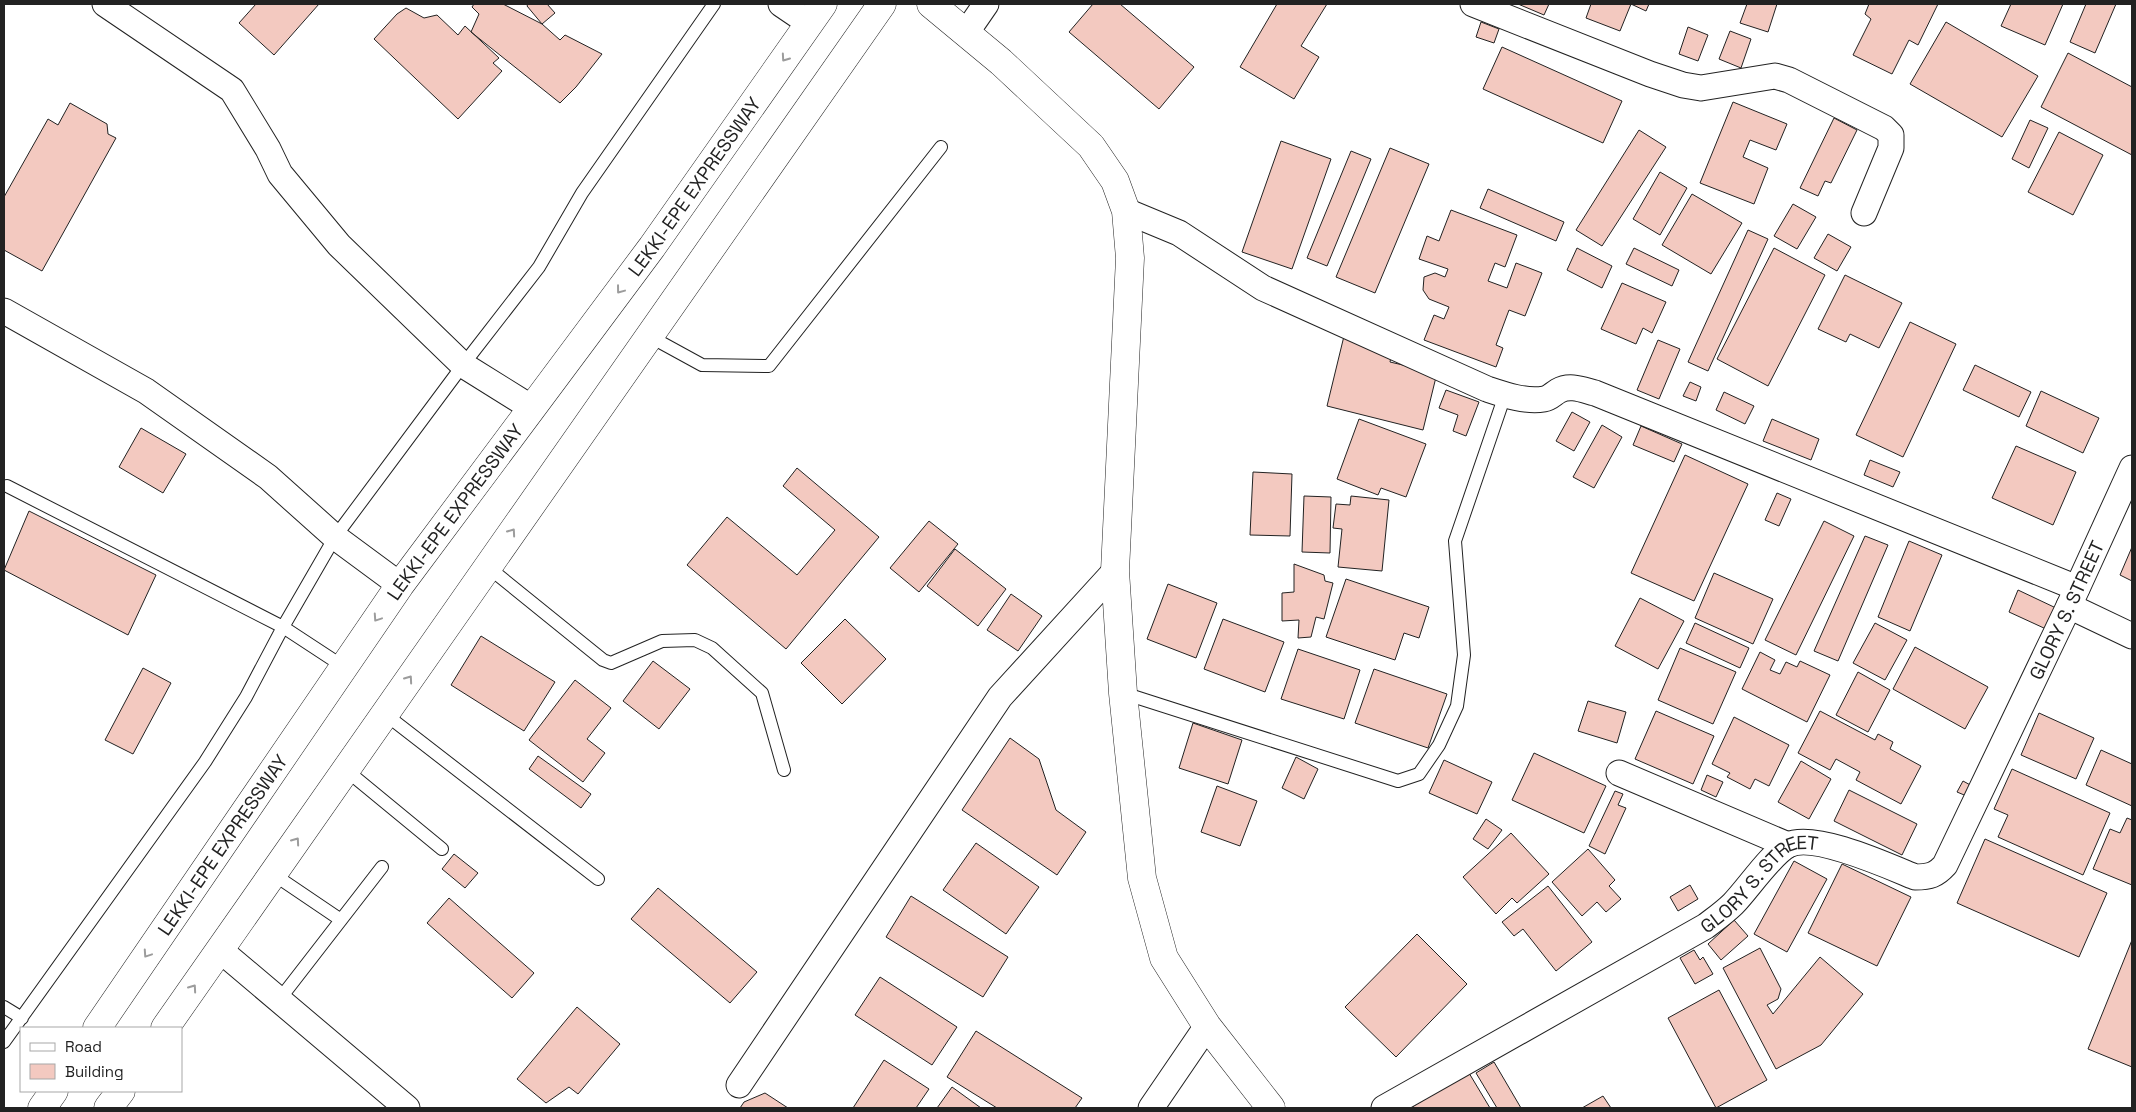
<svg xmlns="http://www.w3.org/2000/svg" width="2136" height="1112" font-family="'Space Grotesk',sans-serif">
<rect width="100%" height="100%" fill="#fff"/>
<path fill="#f3c9c0" stroke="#222" d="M 256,4 L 319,4 L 274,55 L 239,23 Z
M 474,4 L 503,4 L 542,24 L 560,40 L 565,35 L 602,54 L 576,87 L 560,103 L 471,32 L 479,14 L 472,7 Z
M 528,4 L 547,4 L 555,13 L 542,24 L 527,6 Z
M 1093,4 L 1120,4 L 1194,67 L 1159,109 L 1069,32 Z
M 1277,4 L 1327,4 L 1301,46 L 1319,57 L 1294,99 L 1240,67 Z
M 1518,4 L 1549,4 L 1544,15 Z
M 1591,4 L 1649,4 L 1646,11 L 1631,4 L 1620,31 L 1586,18 Z
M 1747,4 L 1777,4 L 1768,32 L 1740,23 Z
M 1869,4 L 1938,4 L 1918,45 L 1909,40 L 1892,74 L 1853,55 L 1871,19 L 1865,14 Z
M 2011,4 L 2063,4 L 2045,45 L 2001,26 Z
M 2086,4 L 2116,4 L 2095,53 L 2070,42 Z
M 406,8 L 424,18 L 437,15 L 458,35 L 465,26 L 499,58 L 493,63 L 502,71 L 458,119 L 374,39 L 397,14 Z
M 1481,22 L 1499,29 L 1494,43 L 1476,37 Z
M 1946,22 L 2038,76 L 2002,137 L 1910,84 Z
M 1688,27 L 1708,35 L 1698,61 L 1679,54 Z
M 1730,31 L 1751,39 L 1741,68 L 1719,59 Z
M 1502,47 L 1622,101 L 1603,143 L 1483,89 Z
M 2068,53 L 2132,87 L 2132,155 L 2041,107 Z
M 1733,102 L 1787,124 L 1776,150 L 1750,140 L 1743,157 L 1768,168 L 1754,204 L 1700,183 Z
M 70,103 L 107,124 L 108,134 L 116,138 L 42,271 L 4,250 L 4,197 L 48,119 L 58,125 Z
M 1834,118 L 1857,130 L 1831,183 L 1825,181 L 1818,196 L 1800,188 Z
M 2030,120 L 2048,128 L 2029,168 L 2012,159 Z
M 1639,130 L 1666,147 L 1602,246 L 1576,230 Z
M 2059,132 L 2103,155 L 2073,215 L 2028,192 Z
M 1281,141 L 1331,159 L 1292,269 L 1242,252 Z
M 1390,148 L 1429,164 L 1375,293 L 1336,277 Z
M 1351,151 L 1371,159 L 1327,266 L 1307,258 Z
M 1660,172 L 1687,188 L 1660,235 L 1633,219 Z
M 1488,189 L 1564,222 L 1556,241 L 1480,208 Z
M 1692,194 L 1742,223 L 1711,274 L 1662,245 Z
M 1793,204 L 1816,217 L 1797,249 L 1774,236 Z
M 1451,210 L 1517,235 L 1505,267 L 1495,263 L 1488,281 L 1507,288 L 1516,263 L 1542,273 L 1525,316 L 1509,310 L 1496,345 L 1503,348 L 1496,367 L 1424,340 L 1434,315 L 1444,319 L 1449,307 L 1429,299 L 1423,290 L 1424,277 L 1435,273 L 1445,277 L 1448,269 L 1419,259 L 1427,236 L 1439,241 Z
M 1748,230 L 1768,239 L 1708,371 L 1688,362 Z
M 1828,234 L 1851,247 L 1837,271 L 1814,258 Z
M 1577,248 L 1612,266 L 1602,288 L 1567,270 Z
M 1634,248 L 1679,270 L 1672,286 L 1626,264 Z
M 1774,248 L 1825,275 L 1768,386 L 1717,359 Z
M 1845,275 L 1902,303 L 1879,348 L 1850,334 L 1846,342 L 1818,329 Z
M 1622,283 L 1666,302 L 1652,333 L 1643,328 L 1636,344 L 1601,329 Z
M 1910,322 L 1956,344 L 1903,457 L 1856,435 Z
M 1344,336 L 1393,347 L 1390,362 L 1437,373 L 1423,430 L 1327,406 Z
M 1658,340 L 1680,349 L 1659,399 L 1637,390 Z
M 1975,365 L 2031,392 L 2019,417 L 1963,390 Z
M 1690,382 L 1701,387 L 1696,401 L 1683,396 Z
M 1446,390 L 1479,402 L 1466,436 L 1453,431 L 1458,415 L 1439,408 Z
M 2041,391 L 2099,418 L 2083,453 L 2026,426 Z
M 1724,392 L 1754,406 L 1745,424 L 1716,410 Z
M 1572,412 L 1590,422 L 1574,451 L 1556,441 Z
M 1359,419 L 1426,444 L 1406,497 L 1381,488 L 1378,495 L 1337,479 Z
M 1772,419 L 1819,439 L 1811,460 L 1763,441 Z
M 1602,425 L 1622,437 L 1594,488 L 1573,477 Z
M 1641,426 L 1682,444 L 1674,462 L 1633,445 Z
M 141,428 L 186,454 L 163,493 L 119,467 Z
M 2016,446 L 2076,472 L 2053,525 L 1992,498 Z
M 1685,455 L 1748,484 L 1694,601 L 1631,573 Z
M 1870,460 L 1900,472 L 1893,487 L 1864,475 Z
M 797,468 L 879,537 L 786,649 L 687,565 L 727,517 L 797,575 L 835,530 L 783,486 Z
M 1253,472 L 1292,474 L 1290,536 L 1250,535 Z
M 1777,493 L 1791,499 L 1779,526 L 1765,520 Z
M 1304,496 L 1331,497 L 1330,553 L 1302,552 Z
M 1351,496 L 1389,500 L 1382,571 L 1338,567 L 1342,529 L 1333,528 L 1336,504 L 1350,505 Z
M 29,511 L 156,575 L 128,635 L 4,570 Z
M 929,521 L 958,544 L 919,592 L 890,568 Z
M 1824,521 L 1854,536 L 1796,655 L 1765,640 Z
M 1865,536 L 1888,545 L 1838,661 L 1814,651 Z
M 1909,541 L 1942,555 L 1910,631 L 1878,617 Z
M 2132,547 L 2132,581 L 2120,575 Z
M 955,549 L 1006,589 L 978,626 L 927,586 Z
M 1294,564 L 1324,575 L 1325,581 L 1333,583 L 1324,619 L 1316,617 L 1311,637 L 1298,638 L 1299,620 L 1282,621 L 1282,593 L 1294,592 Z
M 1714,573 L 1773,599 L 1753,644 L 1695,618 Z
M 1346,579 L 1429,607 L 1419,638 L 1404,633 L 1395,660 L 1326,637 Z
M 1168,584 L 1217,603 L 1196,658 L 1147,639 Z
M 2018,590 L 2056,608 L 2046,629 L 2009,612 Z
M 1011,594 L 1042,616 L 1018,651 L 987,630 Z
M 1640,598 L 1684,621 L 1658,669 L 1615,646 Z
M 845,619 L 886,659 L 842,704 L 801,663 Z
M 1223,619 L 1284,642 L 1265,692 L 1204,669 Z
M 1695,623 L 1749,648 L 1740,668 L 1686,643 Z
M 1875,623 L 1907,640 L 1885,680 L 1853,663 Z
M 481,636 L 555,682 L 524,731 L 451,685 Z
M 1915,647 L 1988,687 L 1965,729 L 1893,689 Z
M 1680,648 L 1736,672 L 1713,724 L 1658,700 Z
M 1298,649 L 1360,670 L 1344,719 L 1281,699 Z
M 1760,652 L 1775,660 L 1770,670 L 1780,674 L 1786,662 L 1797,667 L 1800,661 L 1830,675 L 1807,722 L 1742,689 Z
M 653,661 L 690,689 L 659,729 L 623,701 Z
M 143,668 L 171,683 L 133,754 L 105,740 Z
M 1374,669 L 1447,694 L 1428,748 L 1355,723 Z
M 1858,672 L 1890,690 L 1868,732 L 1836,715 Z
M 575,680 L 611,708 L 587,739 L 605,753 L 583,782 L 529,740 Z
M 1588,701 L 1626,712 L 1617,743 L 1578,731 Z
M 1656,711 L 1714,736 L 1693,784 L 1635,759 Z
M 1820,711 L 1875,740 L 1878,734 L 1893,742 L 1890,749 L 1921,766 L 1901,804 L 1856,780 L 1860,772 L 1836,759 L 1830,770 L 1798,753 Z
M 2039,713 L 2094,738 L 2076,779 L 2021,755 Z
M 1734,717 L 1789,745 L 1769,786 L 1755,779 L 1750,789 L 1727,777 L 1730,773 L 1712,764 Z
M 1193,723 L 1242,740 L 1228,784 L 1179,768 Z
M 1010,738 L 1039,759 L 1056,810 L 1086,832 L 1057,875 L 962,810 Z
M 2101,750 L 2132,764 L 2132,806 L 2086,785 Z
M 1534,753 L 1606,786 L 1584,833 L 1512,800 Z
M 538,756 L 591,794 L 581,808 L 529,769 Z
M 1296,757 L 1318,769 L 1304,799 L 1282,788 Z
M 1444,760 L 1492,782 L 1477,814 L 1429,793 Z
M 1801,761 L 1831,779 L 1809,819 L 1778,802 Z
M 2012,769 L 2110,813 L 2083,875 L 1998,837 L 2008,815 L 1994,809 Z
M 1707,775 L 1723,782 L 1716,797 L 1701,790 Z
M 1963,781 L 1974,787 L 1969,797 L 1957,792 Z
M 1217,786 L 1257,801 L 1240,846 L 1201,832 Z
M 1849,790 L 1917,824 L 1902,855 L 1834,821 Z
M 1615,791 L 1623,794 L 1618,805 L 1626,808 L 1605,854 L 1589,846 Z
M 2127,818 L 2132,820 L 2132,885 L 2093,869 L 2110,829 L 2120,833 Z
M 1486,819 L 1502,830 L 1488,849 L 1473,839 Z
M 1511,833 L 1549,874 L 1517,903 L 1512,898 L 1496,914 L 1463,877 Z
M 1985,839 L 2107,893 L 2079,957 L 1957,903 Z
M 976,843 L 1039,887 L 1006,934 L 943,890 Z
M 1588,849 L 1615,880 L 1609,886 L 1621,899 L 1606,912 L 1597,902 L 1582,916 L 1552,882 Z
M 454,854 L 478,873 L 465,888 L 442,869 Z
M 1794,861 L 1827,879 L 1787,952 L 1754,934 Z
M 1842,864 L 1911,897 L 1877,966 L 1808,933 Z
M 1690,885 L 1698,899 L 1678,911 L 1670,897 Z
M 1548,886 L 1592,942 L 1556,971 L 1523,929 L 1514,936 L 1502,922 Z
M 658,888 L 757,972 L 730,1003 L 631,919 Z
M 911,896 L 1008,957 L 983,997 L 886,937 Z
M 449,898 L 534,973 L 512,998 L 427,923 Z
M 1734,920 L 1748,936 L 1721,960 L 1708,944 Z
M 1417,934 L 1467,984 L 1396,1057 L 1345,1007 Z
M 2132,940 L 2132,1067 L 2088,1049 Z
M 1760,948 L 1781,989 L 1778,999 L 1767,1005 L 1773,1014 L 1820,957 L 1863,994 L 1821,1045 L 1776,1069 L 1723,968 Z
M 1694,950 L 1700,960 L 1703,957 L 1713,974 L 1695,984 L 1680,958 Z
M 880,977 L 957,1027 L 932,1065 L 855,1015 Z
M 1719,990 L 1767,1080 L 1716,1108 L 1668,1018 Z
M 577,1007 L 620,1044 L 578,1094 L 569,1087 L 546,1103 L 517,1079 Z
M 976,1031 L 1082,1098 L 1075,1108 L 997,1108 L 947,1077 Z
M 884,1060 L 929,1089 L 916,1108 L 853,1108 Z
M 1494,1062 L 1521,1108 L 1497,1108 L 1476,1073 Z
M 1469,1073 L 1490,1108 L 1410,1108 Z
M 952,1087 L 981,1108 L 937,1108 Z
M 765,1093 L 788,1108 L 740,1108 L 744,1102 Z
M 1603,1096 L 1611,1108 L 1582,1108 Z"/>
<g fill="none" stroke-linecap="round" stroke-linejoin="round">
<defs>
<path id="service" d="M 649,336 L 702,365 L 769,366 L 941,147
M 7,486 L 283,627 L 344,667
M 488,567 L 603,660 L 611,663 L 662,641 L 695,640 L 712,648 L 762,693 L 784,770
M 1123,693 L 1398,781 L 1419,774 L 1439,745 L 1457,706 L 1464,655 L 1455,541 L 1505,395
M 385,714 L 598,879
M 346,770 L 442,849
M 273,874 L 341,920
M 279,1000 L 382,867
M 4,1007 L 22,1018
M 4,1042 L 205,762 L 246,697 L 283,627 L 335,537 L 463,365 L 539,267 L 582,193 L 714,4"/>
<g id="minor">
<path d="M 105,4 L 232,90 L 268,149 L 280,174 L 339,245 L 463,365 L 532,408"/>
<path d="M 781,4 L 809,23"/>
<path d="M 1473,4 L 1650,74 L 1683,85 L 1701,88 L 1775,76 L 1789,80 L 1884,128 L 1891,135 L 1891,148 L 1864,213"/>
<path d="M 966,33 L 986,4"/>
<path d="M 1126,211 L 1179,233 L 1263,288 L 1487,389 C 1505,395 1525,402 1544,399 C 1550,398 1553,394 1558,391 C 1570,384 1583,390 1595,393 L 2077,588"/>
<path d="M 4,311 L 146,391 L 268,477 L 335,537 L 400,585"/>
<path d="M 2069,606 L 2132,636"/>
<path d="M 1619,773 L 1788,845"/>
<path d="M 220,950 L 407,1108"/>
<path d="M 739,1085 L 1000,697 L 1115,571"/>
<path d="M 1151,1108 L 1207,1026"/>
<path id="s1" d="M 1384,1108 L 1706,926 C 1715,919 1725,912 1733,904 C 1747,890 1771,854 1788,845 C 1814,832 1888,866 1915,877 C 1930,877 1936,875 1945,865 L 2069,606 L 2132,468"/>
</g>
<path id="tertiary" d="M 931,4 L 1001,62 L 1091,146 L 1115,181 L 1126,211 L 1130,258 L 1115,571 L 1123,693 L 1142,878 L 1164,958 L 1207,1026 L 1271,1108"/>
<g id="trunk">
<path id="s2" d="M 97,1028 L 400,585 L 652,247 L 823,4"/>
<path d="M 165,1028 L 882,4"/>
<path d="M 42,1108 L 54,1091"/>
<path d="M 108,1108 L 121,1091"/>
</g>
</defs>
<use href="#service" stroke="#222" stroke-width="14"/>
<use href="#minor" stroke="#222" stroke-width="27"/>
<use href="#tertiary" stroke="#222" stroke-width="29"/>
<use href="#trunk" stroke="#222" stroke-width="29"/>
<use href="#service" stroke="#fff" stroke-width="12"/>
<use href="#minor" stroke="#fff" stroke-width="25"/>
<use href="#tertiary" stroke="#fff" stroke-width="28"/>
<use href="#trunk" stroke="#fff" stroke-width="28"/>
</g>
<defs><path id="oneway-chevron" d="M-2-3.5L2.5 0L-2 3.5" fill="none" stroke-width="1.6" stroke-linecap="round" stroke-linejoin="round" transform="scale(1.25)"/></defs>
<g stroke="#9c9c9c">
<use href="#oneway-chevron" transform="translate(785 58) rotate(125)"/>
<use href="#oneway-chevron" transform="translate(620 290) rotate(127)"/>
<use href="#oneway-chevron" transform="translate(512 532) rotate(-55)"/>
<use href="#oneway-chevron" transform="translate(377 618) rotate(124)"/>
<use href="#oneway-chevron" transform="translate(409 679) rotate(-55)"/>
<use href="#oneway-chevron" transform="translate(296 841) rotate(-55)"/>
<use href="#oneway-chevron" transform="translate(147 954) rotate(124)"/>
<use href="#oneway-chevron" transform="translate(193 988) rotate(-55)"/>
</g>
<g text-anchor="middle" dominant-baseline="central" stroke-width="4" stroke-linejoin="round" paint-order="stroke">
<g font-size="19" fill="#222" stroke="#fff">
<text stroke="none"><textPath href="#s2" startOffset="1032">LEKKI-EPE EXPRESSWAY</textPath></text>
<text stroke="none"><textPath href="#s2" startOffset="628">LEKKI-EPE EXPRESSWAY</textPath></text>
<text stroke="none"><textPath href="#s1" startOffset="935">GLORY S. STREET</textPath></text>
<text stroke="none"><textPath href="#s2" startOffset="222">LEKKI-EPE EXPRESSWAY</textPath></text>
<text stroke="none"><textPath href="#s1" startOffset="441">GLORY S. STREET</textPath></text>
</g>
</g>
<rect width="2136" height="1112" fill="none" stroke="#222222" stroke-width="10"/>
<rect x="20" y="1027" width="162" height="65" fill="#ffffff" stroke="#a7a7a7"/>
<rect x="30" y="1043" width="25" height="8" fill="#ffffff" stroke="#a7a7a7"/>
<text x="65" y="1052" font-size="15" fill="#222222">Road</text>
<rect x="30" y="1064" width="25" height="15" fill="#f3c9c0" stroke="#a7a7a7"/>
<text x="65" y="1077" font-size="15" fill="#222222">Building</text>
</svg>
